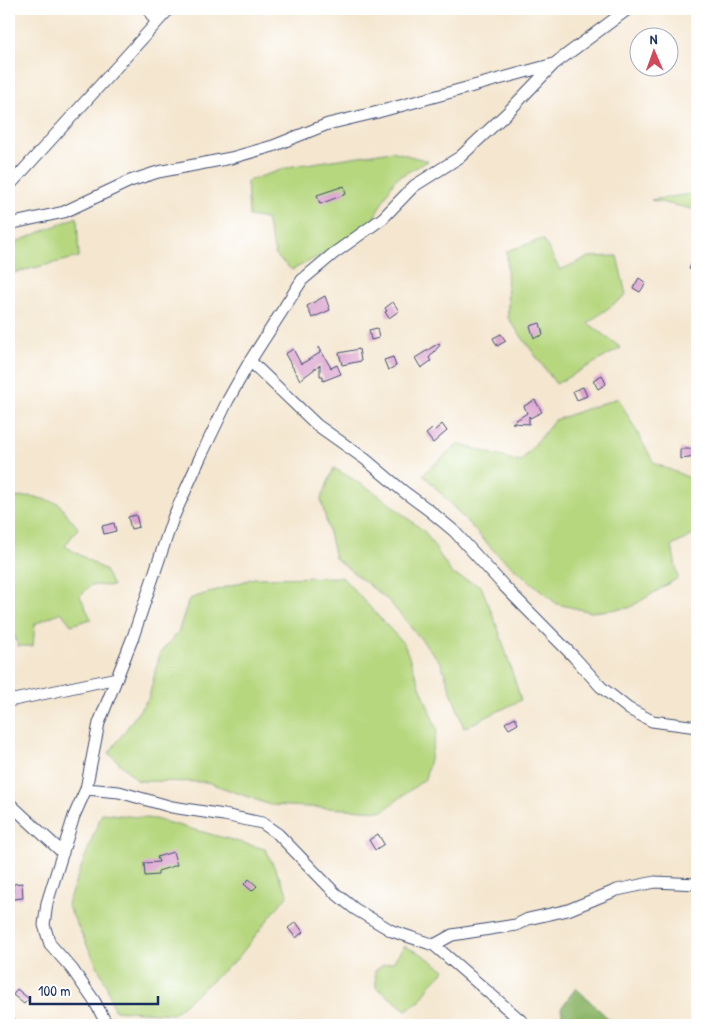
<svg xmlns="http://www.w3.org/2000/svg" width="706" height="1034" font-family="'Patrick Hand',sans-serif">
<rect width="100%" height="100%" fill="#fff"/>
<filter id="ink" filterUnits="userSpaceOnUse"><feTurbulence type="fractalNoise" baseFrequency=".02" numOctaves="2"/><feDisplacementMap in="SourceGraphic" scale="10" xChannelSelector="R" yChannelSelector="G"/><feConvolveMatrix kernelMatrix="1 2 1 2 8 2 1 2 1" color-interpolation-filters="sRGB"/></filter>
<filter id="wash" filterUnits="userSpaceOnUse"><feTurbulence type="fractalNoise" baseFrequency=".0096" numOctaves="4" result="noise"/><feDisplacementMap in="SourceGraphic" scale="20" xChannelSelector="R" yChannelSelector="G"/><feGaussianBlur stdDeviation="1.12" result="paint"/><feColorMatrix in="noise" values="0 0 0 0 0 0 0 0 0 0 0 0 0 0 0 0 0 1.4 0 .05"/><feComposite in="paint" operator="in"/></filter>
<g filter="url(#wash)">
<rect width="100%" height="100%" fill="#f4e6cf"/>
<path fill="#b6d77e" stroke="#68836e" d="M 392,151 L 428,161 L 395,179 L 372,221 L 335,248 L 292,270 L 276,256 L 266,219 L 249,216 L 247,181 L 293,166 Z
M 697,193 L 697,210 L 651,200 Z
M 77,217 L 79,257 L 9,274 L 9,245 Z
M 543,239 L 560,270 L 589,257 L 617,256 L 626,295 L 588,323 L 621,348 L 556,384 L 508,318 L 507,251 Z
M 618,398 L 654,463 L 697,481 L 697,533 L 672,546 L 678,578 L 629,608 L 591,612 L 557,604 L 495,552 L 423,474 L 459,444 L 520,462 L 555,420 Z
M 334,468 L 376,493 L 425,532 L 452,574 L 481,586 L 499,631 L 521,700 L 464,728 L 441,663 L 389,601 L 335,558 L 321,499 Z
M 31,496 L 58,503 L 78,528 L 65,546 L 105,570 L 113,586 L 91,585 L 80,596 L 91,619 L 71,625 L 61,612 L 35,624 L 33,646 L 18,646 L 9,621 L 9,502 L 14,498 Z
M 342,577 L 404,644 L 437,730 L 425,779 L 383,811 L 270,805 L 207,782 L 138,781 L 109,753 L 149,697 L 160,653 L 178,633 L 189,599 L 254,578 Z
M 102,813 L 155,819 L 265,849 L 288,894 L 237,959 L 173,1014 L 114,1010 L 106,984 L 67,904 Z
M 404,946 L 423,955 L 445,970 L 430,985 L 420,1001 L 406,1010 L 376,987 L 375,971 L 383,965 L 393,962 Z"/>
<path fill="#90b86d" stroke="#567466" d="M 576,988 L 614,1024 L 612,1025 L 564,1025 L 561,1008 Z"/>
<g id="blocks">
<path fill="#dba2ce" d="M 344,186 L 346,194 L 320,204 L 317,195 Z
M 697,251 L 697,272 L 689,269 Z
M 639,278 L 646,283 L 640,292 L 633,288 Z
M 325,296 L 330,310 L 312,318 L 307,306 Z
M 393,302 L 399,311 L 389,318 L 385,312 L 387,311 L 385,308 Z
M 540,323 L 543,335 L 534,338 L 530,326 Z
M 377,328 L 379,338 L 371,340 L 369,330 Z
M 501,334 L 506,341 L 497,346 L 493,338 Z
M 439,343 L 440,345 L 429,358 L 431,361 L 421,368 L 415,358 Z
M 319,347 L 331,368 L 337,365 L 341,374 L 323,381 L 323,376 L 320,376 L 320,365 L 300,380 L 285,354 L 293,349 L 301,364 L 320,353 Z
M 359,349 L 361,361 L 342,365 L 339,353 Z
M 393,357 L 396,366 L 388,370 L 384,360 Z
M 602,375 L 606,384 L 598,389 L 593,380 Z
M 583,387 L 587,396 L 577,400 L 573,391 Z
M 535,400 L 542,412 L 530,418 L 529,416 L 529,424 L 512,423 L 527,413 L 524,406 Z
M 442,424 L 447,431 L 433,443 L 426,434 L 432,429 L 434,431 Z
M 680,449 L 697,449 L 697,457 L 680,459 Z
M 136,515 L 139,527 L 131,529 L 128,517 Z
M 114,523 L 116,531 L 104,534 L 102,526 Z
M 515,717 L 518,724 L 509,729 L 505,723 Z
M 378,834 L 384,844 L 375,850 L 369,840 Z
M 173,852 L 177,865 L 158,871 L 158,875 L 145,876 L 144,863 L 159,862 L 157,857 Z
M 249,879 L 257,886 L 252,891 L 244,884 Z
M 22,883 L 23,898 L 13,899 L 13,884 Z
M 296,922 L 303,932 L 296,938 L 288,928 Z
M 17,989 L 29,999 L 24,1004 L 13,995 Z"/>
</g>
</g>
<g filter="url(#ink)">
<use href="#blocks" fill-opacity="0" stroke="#3c4a6f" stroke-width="1"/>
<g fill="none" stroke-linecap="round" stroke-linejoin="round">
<defs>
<path id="minor" d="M 148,9 L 156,22
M 9,186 L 169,9
M 9,224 L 64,212 L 130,181 L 158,172 L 231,158 L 273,146 L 328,124 L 378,112 L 554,64 L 628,9
M 250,361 L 317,425 L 365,459 L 403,491 L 430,511 L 454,531 L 504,586 L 574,657 L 601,687 L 629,709 L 652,721 L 697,727
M 9,701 L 117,678
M 86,789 L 119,792 L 172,807 L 224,815 L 262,823 L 278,834 L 335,893 L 355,909 L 392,931 L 434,945 L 526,1025
M 9,803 L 63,853
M 434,945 L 452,935 L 516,925 L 528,919 L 568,910 L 617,890 L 655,882 L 697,884
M 9,1022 L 12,1025
M 107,1025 L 95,1002 L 72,969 L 50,944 L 44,925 L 47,903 L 74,816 L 86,789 L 99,723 L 133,637 L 173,518 L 200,458 L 228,400 L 250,361 L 302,280 L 333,254 L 383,218 L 414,186 L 460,157 L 508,112 L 554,64"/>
</defs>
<use href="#minor" stroke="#3c4a6f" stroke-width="13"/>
<use href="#minor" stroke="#fff" stroke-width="11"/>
</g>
</g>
<rect width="706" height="1034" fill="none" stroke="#fff" stroke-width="30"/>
<g transform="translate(654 52) rotate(358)"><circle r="24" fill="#ffffff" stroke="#a4acbf"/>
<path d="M0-4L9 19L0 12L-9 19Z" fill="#d1495b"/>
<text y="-8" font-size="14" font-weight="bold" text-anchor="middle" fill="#1b2f5e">N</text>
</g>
<path d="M30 996v8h128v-8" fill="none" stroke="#1b2f5e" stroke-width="2.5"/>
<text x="38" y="996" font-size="15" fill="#1b2f5e" stroke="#ffffff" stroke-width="4" paint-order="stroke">100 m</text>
</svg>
